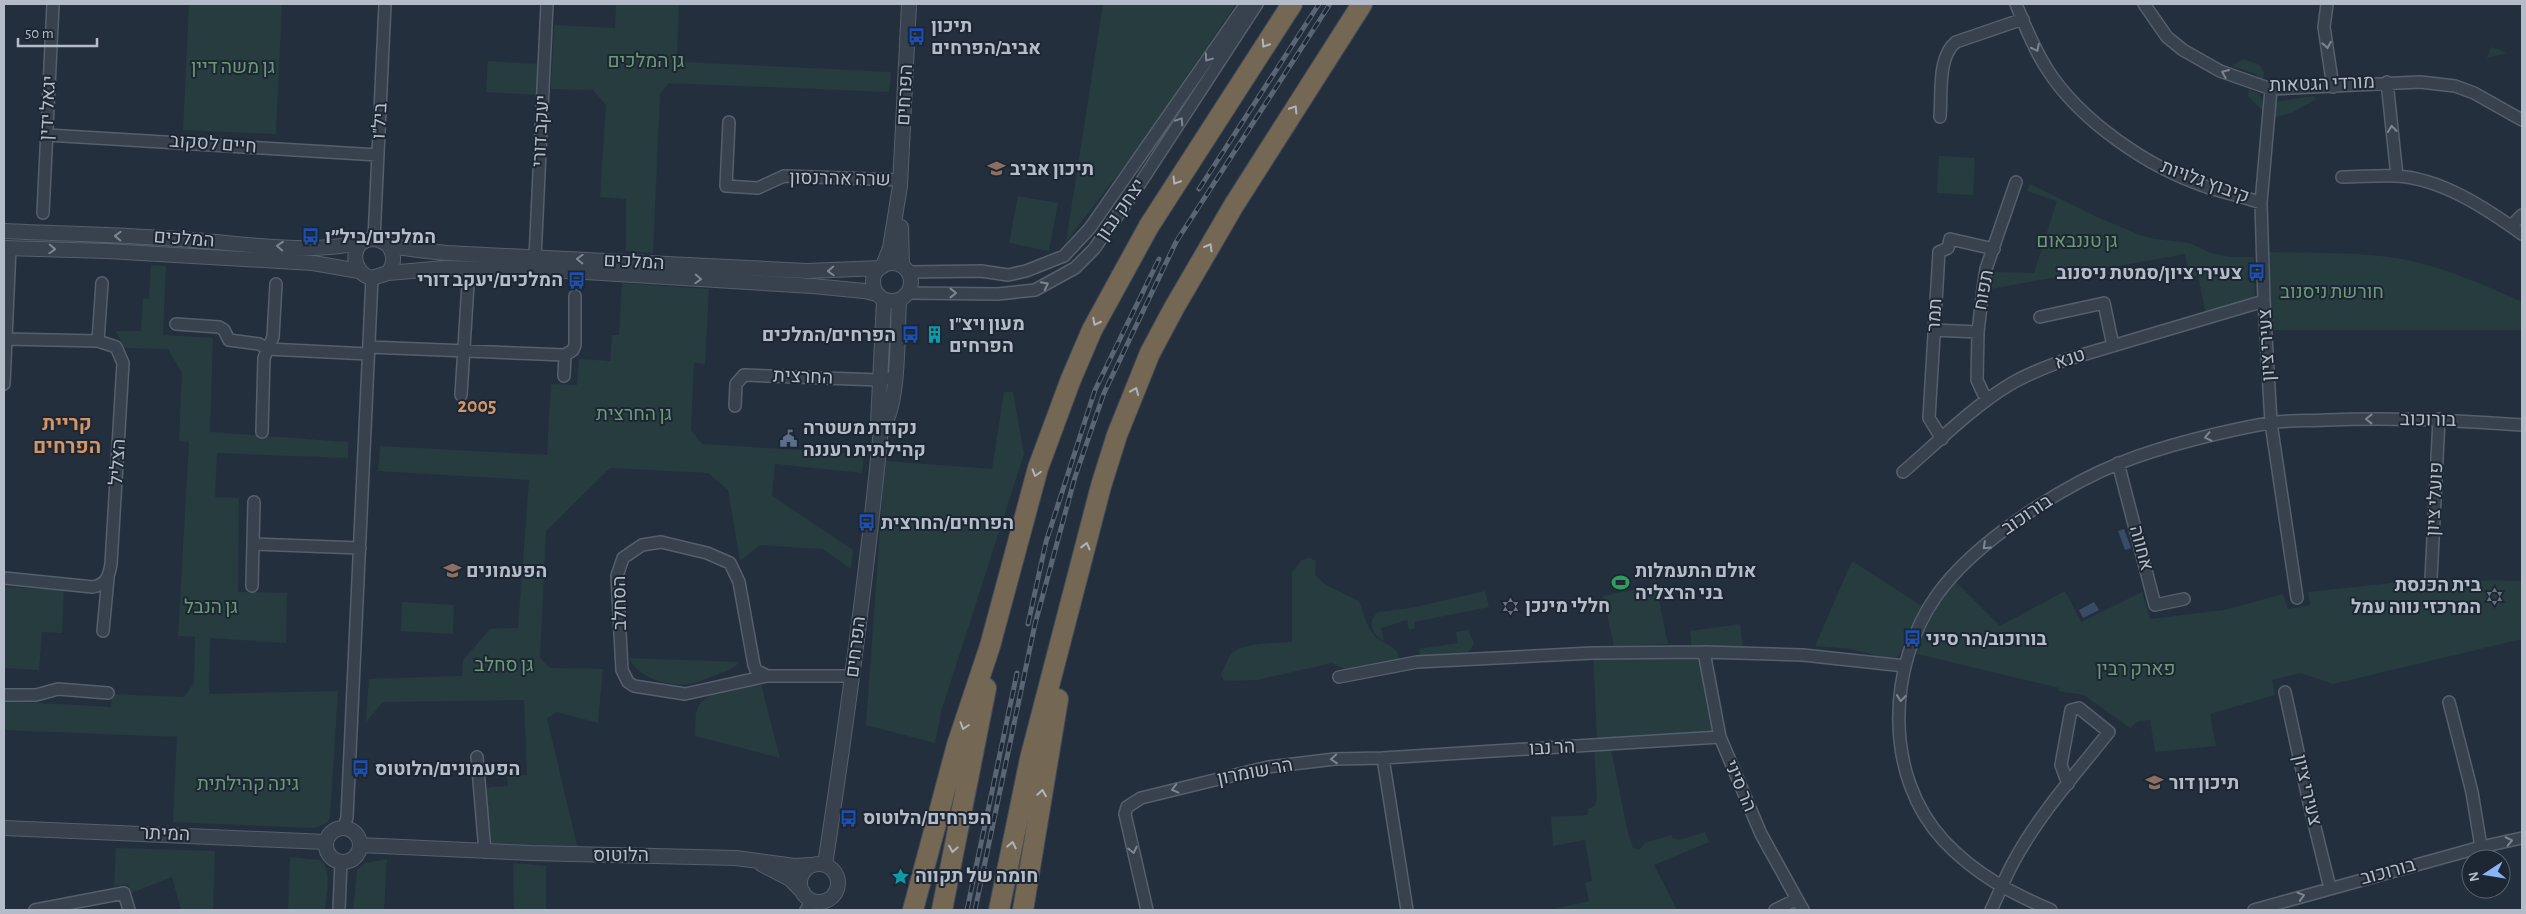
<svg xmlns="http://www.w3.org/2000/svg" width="2526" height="914" font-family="'Alegreya Sans',Heebo,sans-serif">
<rect width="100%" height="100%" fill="#242f3e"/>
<path fill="#263c3f" d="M 189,4 L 282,4 L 276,134 L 183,130 Z
M 616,4 L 679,4 L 677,54 L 684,62 L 891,72 L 889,92 L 669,83 L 660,94 L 653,253 L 626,251 L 626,199 L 600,197 L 606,105 L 593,90 L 551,89 L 554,25 L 615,28 Z
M 1103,4 L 1236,4 L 1138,148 L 1066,242 Z
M 2491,47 L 2507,53 L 2487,58 Z
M 2243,59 L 2260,65 L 2264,72 L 2263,81 L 2256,74 L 2232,66 Z
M 488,61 L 539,64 L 537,95 L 486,92 Z
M 2249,90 L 2259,94 L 2263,102 L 2263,111 L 2248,96 Z
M 2314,96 L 2316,99 L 2292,113 L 2275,117 L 2274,104 L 2279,101 Z
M 1939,156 L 1975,158 L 1973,195 L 1937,193 Z
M 2030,184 L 2097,217 L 2140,235 L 2155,239 L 2190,243 L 2210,253 L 2231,257 L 2254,257 L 2255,296 L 2206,314 L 2198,276 L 2190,277 L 2185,254 L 1991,289 L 1992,272 L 2034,273 L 2057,201 L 2027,191 Z
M 1018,196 L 1058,203 L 1049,251 L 1009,243 Z
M 2267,252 C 2315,254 2365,251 2412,261 C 2451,270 2486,286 2522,302 L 2522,330 L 2270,330 Z
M 151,265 L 166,266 L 163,335 L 213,338 L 210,432 L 348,442 L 348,458 L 217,453 L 215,497 L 239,498 L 238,592 L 287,593 L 286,643 L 210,638 L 209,694 L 338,691 L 330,817 L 327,823 L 314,828 L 173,822 L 177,737 L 4,730 L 4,701 L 111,707 L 112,694 L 184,697 L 194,683 L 195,637 L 178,636 L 189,442 L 179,441 L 182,373 L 168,349 L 124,348 L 116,331 L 141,331 L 143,298 L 149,299 Z
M 622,283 L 709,289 L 705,364 L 694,363 L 691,430 L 702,444 L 864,454 L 862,473 L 775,464 L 772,496 L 853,550 L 851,569 L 823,549 L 760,545 L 740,561 L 728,490 L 708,473 L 610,468 L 546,531 L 540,658 L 550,668 L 603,669 L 598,723 L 557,712 L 547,718 L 578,849 L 490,843 L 486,789 L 491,787 L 508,786 L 507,776 L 527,775 L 524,700 L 383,702 L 366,722 L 369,679 L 462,676 L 463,660 L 490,629 L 518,628 L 529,480 L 378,471 L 380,446 L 547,455 L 551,384 L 577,385 L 579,359 L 610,361 L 612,335 L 619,335 Z
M 1004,392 L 1013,392 L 1024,454 L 941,712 L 935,743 L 866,725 L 885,461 L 992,469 Z
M 1310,558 L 1316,561 L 1315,575 L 1326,585 L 1359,601 C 1363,613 1366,625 1374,635 C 1384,647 1400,643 1399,663 L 1344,669 L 1332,663 L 1257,680 L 1224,681 L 1221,674 C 1224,668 1227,661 1230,655 C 1239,642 1277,643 1292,642 L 1292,573 L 1301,560 Z
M 1852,561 L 1922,606 L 1896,661 L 1851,649 L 1815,646 Z
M 2418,580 L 2418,584 L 2443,584 L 2443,580 L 2522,581 L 2522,639 L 2333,684 L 2300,673 L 2272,680 L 2275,695 L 2210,714 L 2216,746 L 2155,752 L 2150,720 L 2139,721 L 2130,728 L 2084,695 L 2058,691 L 2059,688 L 1913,653 C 1924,626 1934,602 1955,581 L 2000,626 L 2065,591 L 2081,622 L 2142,592 L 2150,619 L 2224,610 L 2283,594 L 2288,609 L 2310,605 L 2308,592 Z
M 1656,585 L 1668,644 L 1614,646 L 1603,596 Z
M 4,587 L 64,590 L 62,633 L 42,632 L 39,670 L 4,668 Z
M 1485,591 L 1489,607 L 1414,622 L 1415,628 L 1409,629 L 1407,620 L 1381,628 L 1384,641 C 1372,634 1366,623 1378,612 L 1411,608 Z
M 402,602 L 454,605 L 453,634 L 401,631 Z
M 1740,624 L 1743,647 L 1692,649 L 1690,631 Z
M 1468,630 L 1474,643 L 1467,655 L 1420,657 L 1419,649 L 1458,643 L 1456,632 Z
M 1704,652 L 1720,737 L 1610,745 L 1628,833 L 1633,848 L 1639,850 L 1645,843 L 1671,835 L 1673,838 L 1679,840 L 1705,832 L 1709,842 L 1654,865 L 1677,910 L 1549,910 L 1589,901 L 1585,883 L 1592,881 L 1585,840 L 1553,846 L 1551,817 L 1588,815 L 1588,809 L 1594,806 L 1597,799 L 1594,746 L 1597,740 L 1593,653 Z
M 629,658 L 739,662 C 734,670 725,671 716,675 C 707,678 699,682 690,684 C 668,687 638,678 629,658 Z
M 761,684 L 780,758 L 695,736 C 696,727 694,713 699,705 C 706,692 747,685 761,684 Z
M 116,848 L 215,851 L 213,910 L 181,910 L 172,877 L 131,893 L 128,884 L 114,887 Z
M 290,857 L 320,860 C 333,869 326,896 325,910 L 288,910 Z
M 387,859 L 384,910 L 353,910 L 357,870 L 365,863 Z
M 513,863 L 546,866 L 546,910 L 514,910 Z"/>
<path fill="#394c67" d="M 2124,529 L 2131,548 L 2125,550 L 2118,531 Z
M 2094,602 L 2099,610 L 2083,618 L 2079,610 Z"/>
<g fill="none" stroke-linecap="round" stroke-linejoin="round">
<defs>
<path id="minor" d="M 2016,4 C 2025,26 2034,49 2047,69 C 2080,121 2149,168 2207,187 C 2225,193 2243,196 2261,203
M 2144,4 L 2167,37 L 2183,50 L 2220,71 L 2271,89 L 2420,82 L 2455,86 L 2474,93 L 2522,120
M 2327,4 L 2324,27 L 2333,87
M 2387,82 L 2397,176
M 2271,89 L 2261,203 L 2264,301 L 2271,423 L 2297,598
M 1940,117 C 1942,94 1937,57 1956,42 L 2023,19
M 729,122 L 726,186 L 758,188 L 784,176 L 900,180
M 47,135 L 378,155
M 2342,177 C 2360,177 2379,175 2396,176 C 2441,178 2487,209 2522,234
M 43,213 L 53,4
M 2511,226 L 2522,215
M 374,239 L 385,4
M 535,258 L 547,4
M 909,272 L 981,271 L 1008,275 L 1026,271 L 1064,256 L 1090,228 L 1246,4
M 909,293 L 998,294 L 1035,290 L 1075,268 L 1094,249 L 1139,185 L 1257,4
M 2040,317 L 2104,303 L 2113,346
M 176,324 L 219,327 L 224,330 L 229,340 L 259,344 L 268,349 L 368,354
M 1934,330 L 1978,332
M 98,341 L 102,283
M 369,347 L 565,355
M 564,376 L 565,355 L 573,350 L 575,345 L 575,296
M 4,384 L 10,248
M 461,395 L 468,284
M 1988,399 L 1983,393 L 1977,380 L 1978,332 L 1983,289 L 1986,269 L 2016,182
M 735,406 L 736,384 L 744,375 L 879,380 L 896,377
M 262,432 L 264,358 L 273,337 L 276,284
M 1942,439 L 1929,418 L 1939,252 L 1948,248 L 1950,239 L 1994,249
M 2118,463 L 2155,605 L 2184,599
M 1903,472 C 1937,443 1971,408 2009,385 C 2027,374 2046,367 2065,360 L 2264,301
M 253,544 L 360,548
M 4,578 L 93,587 C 107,584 109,576 111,564 L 123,363 L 116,347 L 98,341 L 6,339
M 2431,579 L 2439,419
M 252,586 L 254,502
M 103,631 L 108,578
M 1704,652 L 1720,737 L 1761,834 L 1803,910
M 767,676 L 756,670 L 754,665 L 739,582 L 730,563 L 707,553 L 661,542 L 642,545 L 623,558 L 617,576 L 622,670 L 628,682 L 634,686 L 685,694 L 767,676 L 852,676
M 1339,677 L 1417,662 L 1593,653 L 1704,652 L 1803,655 L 1905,666
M 2285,692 L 2310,807 L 2330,888
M 4,695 L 36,695 L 58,689 L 108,693
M 2449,702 L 2472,792 L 2481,847
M 477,757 L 485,852
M 1383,758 L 1407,910
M 344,828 L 347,817 L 372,278
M 35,910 L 124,893 L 129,910
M 339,910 L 341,862
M 806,910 L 813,901
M 1147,910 L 1125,814 L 1127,807 L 1141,798 L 1268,767 L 1335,759 L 1383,758 L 1720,737
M 1775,910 L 1797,899
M 1991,910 C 1999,894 2005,877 2014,861 C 2038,816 2077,772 2109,732 L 2079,708 L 2071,710 L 2061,765 L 2068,784
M 2051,910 C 2011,893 1975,874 1944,841 C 1883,776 1887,665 1937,595 C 1974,543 2060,487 2120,463 C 2162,446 2224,431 2269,423 C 2288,420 2307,421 2326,420 C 2392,417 2457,420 2522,425
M 2254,910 L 2481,847 L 2522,838"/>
<path id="tertiary" d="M 901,227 L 902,265
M 4,231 C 67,234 130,235 193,240 C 249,244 308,255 363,242
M 388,245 C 395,255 395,263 388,273 L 372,278 C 350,273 349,240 373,239 C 381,239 385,244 391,246 C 409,249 427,251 446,253 L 807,271 L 880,268
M 4,248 L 107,251 L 313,263 L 359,271
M873 282a19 19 0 1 1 38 0a19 19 0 1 1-38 0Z
M 883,266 L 890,248 L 900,186 L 909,4
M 388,273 L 445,268 L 569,271 L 813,286 L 864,291 L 877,294
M 881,429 C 900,408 897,331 899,301
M 4,828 L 326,842
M326 845a17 17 0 1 1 34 0a17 17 0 1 1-34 0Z
M 360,845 L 531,853 L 736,858 L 795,866 L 811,865
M 761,864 L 790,879 L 803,892
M800 883a19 19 0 1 1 38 0a19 19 0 1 1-38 0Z
M 825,865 C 847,720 867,575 881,429 L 878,423 L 884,301"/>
<path id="motorway" d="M 913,910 L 957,745 L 990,646 L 1038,468 L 1071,379 L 1092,330 L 1149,226 L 1292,4
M 942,910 L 986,688
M 999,910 L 1030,759 L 1101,486 L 1117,435 L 1150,353 L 1174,308 L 1234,205 L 1362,4
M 1023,910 L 1058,699"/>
</defs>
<use href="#minor" stroke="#565f6c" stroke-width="14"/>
<use href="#tertiary" stroke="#565f6c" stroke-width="16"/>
<use href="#motorway" stroke="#434c59" stroke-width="22"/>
<use href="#minor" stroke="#38414e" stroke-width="11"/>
<use href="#tertiary" stroke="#38414e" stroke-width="14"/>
<use href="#motorway" stroke="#746855" stroke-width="20"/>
<defs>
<path id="rail" d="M 1199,189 L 1319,4
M 1028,624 L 1046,542 L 1095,390 L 1159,259
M 967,910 L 1017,673
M 975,910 L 1035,624 L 1075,477 L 1104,393 L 1176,242 L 1330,4"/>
</defs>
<use href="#rail" stroke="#5a6575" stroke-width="5"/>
<use href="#rail" stroke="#1d2633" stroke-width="3" stroke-dasharray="9" stroke-linecap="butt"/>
</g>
<defs><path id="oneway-chevron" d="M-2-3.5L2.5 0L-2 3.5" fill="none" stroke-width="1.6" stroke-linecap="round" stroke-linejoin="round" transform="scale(1.25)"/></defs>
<g stroke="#aeb4bd">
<use href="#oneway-chevron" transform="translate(1265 44) rotate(123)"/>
<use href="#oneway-chevron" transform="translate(1294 109) rotate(-58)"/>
<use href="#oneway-chevron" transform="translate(1176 181) rotate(122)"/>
<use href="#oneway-chevron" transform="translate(1209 247) rotate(-60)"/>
<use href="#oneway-chevron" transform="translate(1096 322) rotate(117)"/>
<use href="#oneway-chevron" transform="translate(1135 391) rotate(-68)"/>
<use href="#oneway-chevron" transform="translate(1036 473) rotate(106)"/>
<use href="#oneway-chevron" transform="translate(1086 546) rotate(-76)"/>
<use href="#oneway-chevron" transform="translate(964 726) rotate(108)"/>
<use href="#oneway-chevron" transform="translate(1042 793) rotate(-81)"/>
<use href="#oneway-chevron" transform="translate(1012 845) rotate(-78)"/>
<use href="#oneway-chevron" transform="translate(953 849) rotate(100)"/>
</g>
<g stroke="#7c8592">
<use href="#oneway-chevron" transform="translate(2327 45) rotate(81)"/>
<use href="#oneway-chevron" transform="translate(2036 48) rotate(63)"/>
<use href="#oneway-chevron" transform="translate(1208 58) rotate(125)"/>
<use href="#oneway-chevron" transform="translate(2225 73) rotate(-157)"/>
<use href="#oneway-chevron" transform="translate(1180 121) rotate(-57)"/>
<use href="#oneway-chevron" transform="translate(2392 129) rotate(-96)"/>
<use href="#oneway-chevron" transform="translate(118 236) rotate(-178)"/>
<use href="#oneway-chevron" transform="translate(280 246) rotate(-176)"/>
<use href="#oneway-chevron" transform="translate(52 249) rotate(2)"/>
<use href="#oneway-chevron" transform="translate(580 259) rotate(-178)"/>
<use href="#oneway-chevron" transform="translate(831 271) rotate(178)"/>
<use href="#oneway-chevron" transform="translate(698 279) rotate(3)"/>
<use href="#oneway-chevron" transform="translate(1045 285) rotate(-27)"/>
<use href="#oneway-chevron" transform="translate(953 293)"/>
<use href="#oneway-chevron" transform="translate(2369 419) rotate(180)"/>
<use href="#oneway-chevron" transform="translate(2208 437) rotate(167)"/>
<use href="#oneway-chevron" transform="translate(1986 546) rotate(137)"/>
<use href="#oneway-chevron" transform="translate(1901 698) rotate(96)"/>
<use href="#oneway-chevron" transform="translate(1334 759) rotate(176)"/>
<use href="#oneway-chevron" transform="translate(1175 789) rotate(166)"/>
<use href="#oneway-chevron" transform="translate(2509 841) rotate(-12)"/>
<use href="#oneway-chevron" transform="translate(1133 850) rotate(77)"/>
<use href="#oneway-chevron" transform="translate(2301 896) rotate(-16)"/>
</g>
<defs>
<symbol id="bus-bare" viewBox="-9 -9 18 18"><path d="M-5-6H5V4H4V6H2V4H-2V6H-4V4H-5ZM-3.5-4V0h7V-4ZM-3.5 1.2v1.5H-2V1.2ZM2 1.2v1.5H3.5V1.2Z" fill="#1a4fb4" stroke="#1d2633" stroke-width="2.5" paint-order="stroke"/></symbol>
<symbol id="school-bare" viewBox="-9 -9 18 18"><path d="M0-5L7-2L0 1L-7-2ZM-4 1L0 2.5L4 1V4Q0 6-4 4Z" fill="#8d6e63" stroke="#1d2633" stroke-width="2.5" paint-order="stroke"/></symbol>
<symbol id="building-bare" viewBox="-9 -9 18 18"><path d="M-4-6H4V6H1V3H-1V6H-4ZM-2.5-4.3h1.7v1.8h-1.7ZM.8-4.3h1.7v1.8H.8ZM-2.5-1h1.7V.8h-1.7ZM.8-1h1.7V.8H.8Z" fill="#0f9aa8" stroke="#1d2633" stroke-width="2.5" paint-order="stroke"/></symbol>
<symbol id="civic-bare" viewBox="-9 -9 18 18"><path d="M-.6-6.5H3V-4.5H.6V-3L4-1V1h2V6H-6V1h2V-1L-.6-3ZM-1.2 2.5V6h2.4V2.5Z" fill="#5c6f8a" stroke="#1d2633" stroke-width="2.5" paint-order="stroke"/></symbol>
<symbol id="stadium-bare" viewBox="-9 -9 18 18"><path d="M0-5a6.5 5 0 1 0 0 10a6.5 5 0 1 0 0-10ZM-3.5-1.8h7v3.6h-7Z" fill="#2e9e5b" stroke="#1d2633" stroke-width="2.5" paint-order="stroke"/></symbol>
<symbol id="synagogue-bare" viewBox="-9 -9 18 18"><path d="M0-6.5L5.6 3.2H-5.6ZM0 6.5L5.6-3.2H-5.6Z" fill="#6b7280" stroke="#1d2633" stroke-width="2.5" paint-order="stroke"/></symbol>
<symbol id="sight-bare" viewBox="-9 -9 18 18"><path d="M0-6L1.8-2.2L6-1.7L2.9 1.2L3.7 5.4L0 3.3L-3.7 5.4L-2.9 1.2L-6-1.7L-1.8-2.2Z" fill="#0f9aa8" stroke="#1d2633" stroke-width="2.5" paint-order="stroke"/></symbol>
</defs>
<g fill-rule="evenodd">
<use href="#bus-bare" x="904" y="24" width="25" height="25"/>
<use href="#school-bare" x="984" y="156" width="25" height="25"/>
<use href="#bus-bare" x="298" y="224" width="25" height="25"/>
<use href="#bus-bare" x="2244" y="260" width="25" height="25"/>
<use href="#bus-bare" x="564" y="268" width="25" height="25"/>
<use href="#bus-bare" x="898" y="322" width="25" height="25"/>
<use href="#building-bare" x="922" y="322" width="25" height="25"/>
<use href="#civic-bare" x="776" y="426" width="25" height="25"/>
<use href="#bus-bare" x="854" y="510" width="25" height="25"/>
<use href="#school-bare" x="440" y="558" width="25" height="25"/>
<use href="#stadium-bare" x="1608" y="570" width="25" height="25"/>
<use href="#synagogue-bare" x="2482" y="584" width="25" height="25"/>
<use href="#synagogue-bare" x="1498" y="594" width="25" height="25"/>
<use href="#bus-bare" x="1900" y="626" width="25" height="25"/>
<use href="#bus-bare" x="348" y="756" width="25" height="25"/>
<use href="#school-bare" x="2142" y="770" width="25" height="25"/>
<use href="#bus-bare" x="836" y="806" width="25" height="25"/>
<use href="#sight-bare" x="888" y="864" width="25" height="25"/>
</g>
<g text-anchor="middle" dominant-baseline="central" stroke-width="4" stroke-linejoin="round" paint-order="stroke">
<g font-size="19" font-weight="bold" fill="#b4bcc9" stroke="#1d2633" text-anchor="start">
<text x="931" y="26">תיכון<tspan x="931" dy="22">אביב/הפרחים</tspan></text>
<text x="1010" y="169">תיכון אביב</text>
<text x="325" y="237">המלכים/ביל״ו</text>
<text x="2242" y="273" text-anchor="end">צעירי ציון/סמטת ניסנוב</text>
<text x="563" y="280" text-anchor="end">המלכים/יעקב דורי</text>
<text x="949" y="324">מעון ויצ"ו<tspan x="949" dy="22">הפרחים</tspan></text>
<text x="896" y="335" text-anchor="end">הפרחים/המלכים</text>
<text x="803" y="428">נקודת משטרה<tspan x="803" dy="22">קהילתית רעננה</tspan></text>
<text x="881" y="523">הפרחים/החרצית</text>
<text x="466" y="571">הפעמונים</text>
<text x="1635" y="571">אולם התעמלות<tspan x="1635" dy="22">בני הרצליה</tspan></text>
<text x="2481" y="585" text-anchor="end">בית הכנסת<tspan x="2481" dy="22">המרכזי נווה עמל</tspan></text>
<text x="1525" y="606">חללי מינכן</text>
<text x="1926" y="639">בורוכוב/הר סיני</text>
<text x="375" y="769">הפעמונים/הלוטוס</text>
<text x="2169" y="783">תיכון דור</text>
<text x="863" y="818">הפרחים/הלוטוס</text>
<text x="915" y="876">חומה של תקווה</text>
</g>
<g font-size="19" fill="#6b9a76" stroke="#1d2633">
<text x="646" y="61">גן המלכים</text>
<text x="233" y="67">גן משה דיין</text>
<text x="2077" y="241">גן טננבאום</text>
<text x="2332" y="292">חורשת ניסנוב</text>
<text x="634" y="414">גן החרצית</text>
<text x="211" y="607">גן הנבל</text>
<text x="504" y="665">גן סחלב</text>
<text x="2136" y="669">פארק רבין</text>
<text x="248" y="784">גינה קהילתית</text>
</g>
<g font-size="19" fill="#b4bcc9" stroke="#1d2633">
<text transform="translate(2322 84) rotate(-2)">מורדי הגטאות</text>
<text transform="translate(905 95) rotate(-87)">הפרחים</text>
<text transform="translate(48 108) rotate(-87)">יגאל ידין</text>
<text transform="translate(380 121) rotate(-87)">ביל"ו</text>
<text transform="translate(541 131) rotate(-87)">יעקב דורי</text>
<text transform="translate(213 144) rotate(4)">חיים לסקוב</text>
<text transform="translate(840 179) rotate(1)">שרה אהרנסון</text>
<text transform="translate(2205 182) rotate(20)">קיבוץ גלויות</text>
<text transform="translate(1121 210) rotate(-55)">יצחק נבון</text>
<text transform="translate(184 239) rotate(4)">המלכים</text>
<text transform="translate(634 262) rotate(3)">המלכים</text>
<text transform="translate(1984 290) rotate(-80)">תפוח</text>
<text transform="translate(1935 315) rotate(-87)">תמר</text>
<text transform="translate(2267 345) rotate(-93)">צעירי ציון</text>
<text transform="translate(2070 359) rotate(-18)">טנא</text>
<text transform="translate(803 377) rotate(2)">החרצית</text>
<text transform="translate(2428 420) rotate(1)">בורוכוב</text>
<text transform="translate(118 462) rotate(-86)">הצליל</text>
<text transform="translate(2435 499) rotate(-87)">פועלי ציון</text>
<text transform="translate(2027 515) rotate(-34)">בורוכוב</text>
<text transform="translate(2141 548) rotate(75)">אחווה</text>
<text transform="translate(620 603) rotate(-91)">הסחלב</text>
<text transform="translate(856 647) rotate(-83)">הפרחים</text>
<text transform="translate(1552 748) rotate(-3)">הר נבו</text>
<text transform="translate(1255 772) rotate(-11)">הר שומרון</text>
<text transform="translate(1740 786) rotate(67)">הר סיני</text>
<text transform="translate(2307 790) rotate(77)">צעירי ציון</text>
<text transform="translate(165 834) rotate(2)">המיתר</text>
<text x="621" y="855">הלוטוס</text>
<text transform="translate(2388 872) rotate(-15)">בורוכוב</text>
</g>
<g font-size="20" font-weight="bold" fill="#d59563" stroke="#1d2633">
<text x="477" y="406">2005</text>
<text x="67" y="424">קריית<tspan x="67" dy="23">הפרחים</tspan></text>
</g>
</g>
<rect width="2526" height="914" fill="none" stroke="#b4bcc9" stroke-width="10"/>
<g transform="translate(2486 874) rotate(258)"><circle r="24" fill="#1d2633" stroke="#59626f"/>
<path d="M0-4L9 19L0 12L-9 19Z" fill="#8ab4f8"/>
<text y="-8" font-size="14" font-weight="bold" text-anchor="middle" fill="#b4bcc9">N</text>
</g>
<path d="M18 38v8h79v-8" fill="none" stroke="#b4bcc9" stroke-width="2.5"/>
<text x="25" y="38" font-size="15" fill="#b4bcc9" stroke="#1d2633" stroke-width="4" paint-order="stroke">50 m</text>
</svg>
